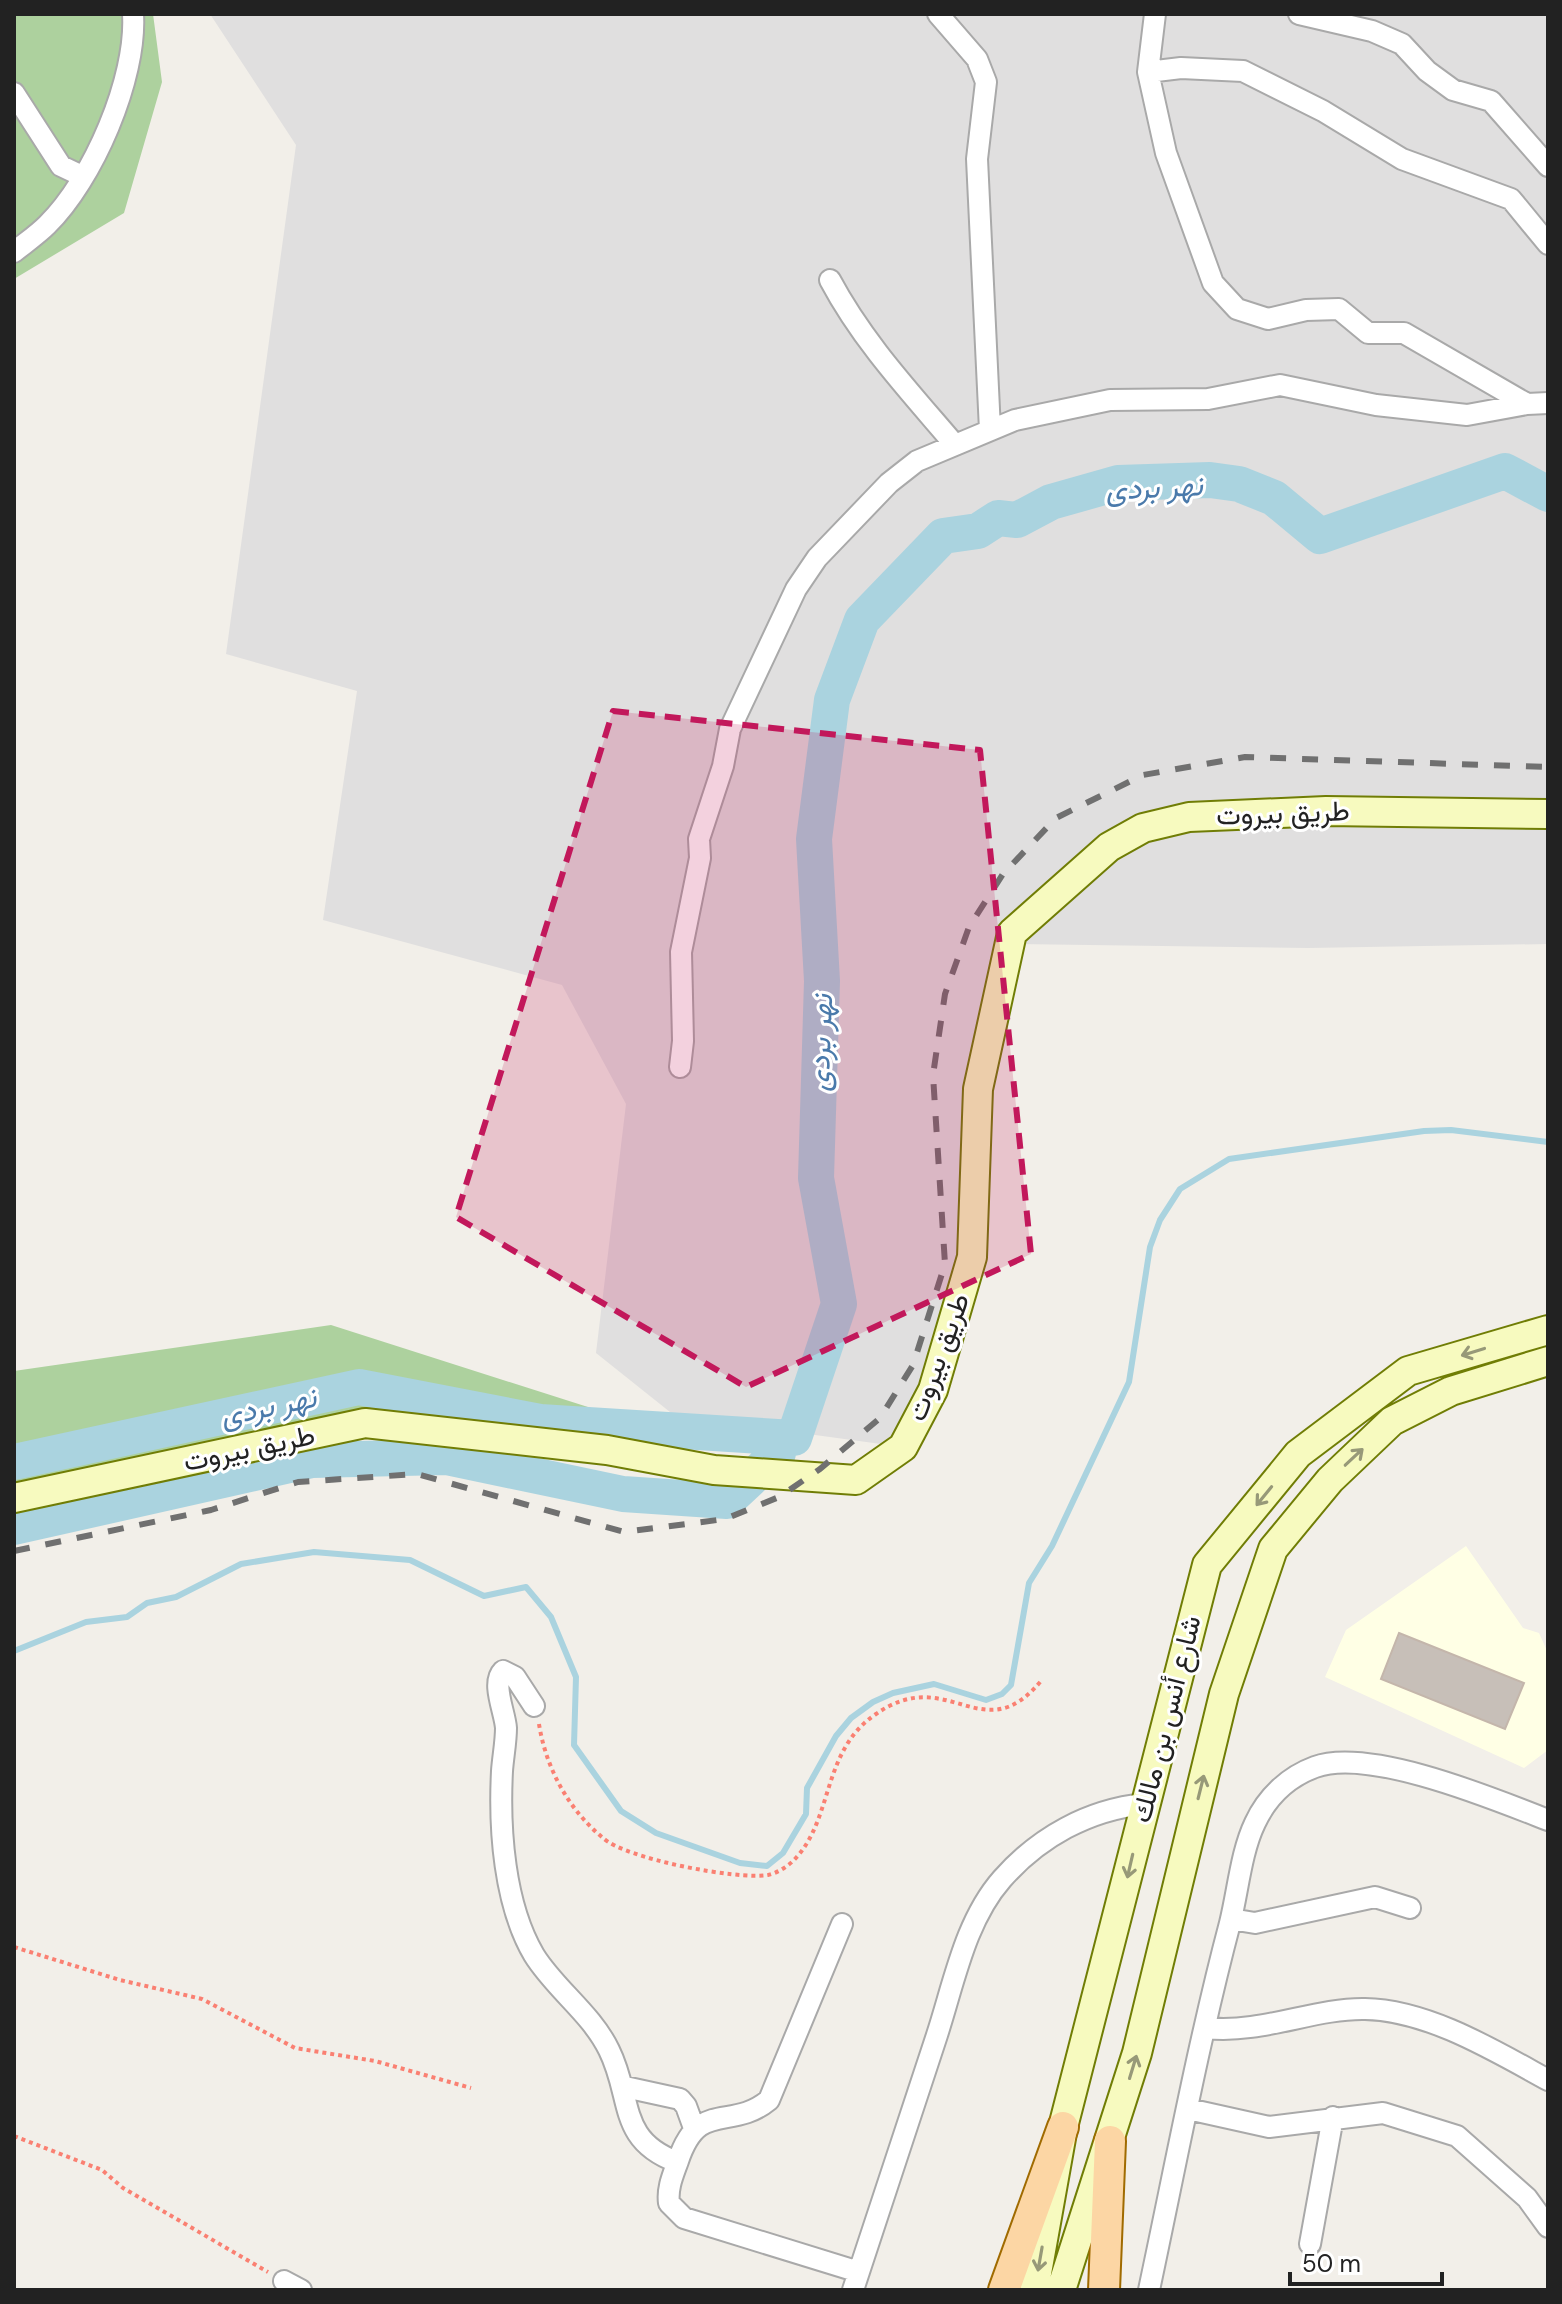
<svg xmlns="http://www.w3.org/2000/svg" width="1562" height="2304" font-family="'DM Sans',Vazirmatn,sans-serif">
<rect width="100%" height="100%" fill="#f2efe9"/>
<path fill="#e0dfdf" d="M 210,14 L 1548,14 L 1548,944 L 1308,948 L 1015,944 L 978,1089 L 972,1257 L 903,1447 L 675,1416 L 596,1353 L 626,1104 L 562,985 L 323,920 L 357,691 L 226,654 L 296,145 Z"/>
<path fill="#ffffe5" d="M 1466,1546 L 1523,1628 L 1539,1633 L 1548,1653 L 1548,1750 L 1524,1768 L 1325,1677 L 1346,1630 Z"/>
<path fill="#add19e" d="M 14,14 L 153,14 L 162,82 L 124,213 L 14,279 Z
M 331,1325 L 660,1430 L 497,1415 L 363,1411 L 14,1482 L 14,1371 Z"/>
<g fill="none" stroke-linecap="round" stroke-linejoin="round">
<path stroke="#aad3df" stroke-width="6" d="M 14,1651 L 86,1622 L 127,1617 L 147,1603 L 176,1597 L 241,1564 L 314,1552 L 410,1560 L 484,1596 L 526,1587 L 551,1617 L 576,1677 L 574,1745 L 621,1811 L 656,1833 L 740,1863 L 767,1866 L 783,1853 L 806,1814 L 807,1788 L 836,1736 L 851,1718 L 873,1702 L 893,1693 L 934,1684 L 986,1700 L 1002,1694 L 1011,1685 L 1029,1583 L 1052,1546 L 1129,1382 L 1150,1247 L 1160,1220 L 1180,1189 L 1229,1159 L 1424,1131 L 1451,1130 L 1548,1142"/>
<path stroke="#aad3df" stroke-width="36" d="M 14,1462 L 359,1387 L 540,1422 L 794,1438 L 839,1304 L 816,1178 L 822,981 L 814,839 L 832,700 L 862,620 L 943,536 L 978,531 L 998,518 L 1017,520 L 1051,502 L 1118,483 L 1210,480 L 1239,484 L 1274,498 L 1320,536 L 1505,471 L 1548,494
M 14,1527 L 312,1460 L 446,1457 L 623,1494 L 727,1501 L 778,1453"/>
</g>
<path fill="#c7bfb8" stroke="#c4b6ab" stroke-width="2" d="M 1399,1633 L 1524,1683 L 1505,1729 L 1381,1679 Z"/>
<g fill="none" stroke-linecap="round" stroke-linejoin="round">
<defs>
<path id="street" d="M 938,14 L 977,59 L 986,82 L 977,159 L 990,430
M 1155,14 L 1148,72 L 1166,153 L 1213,283 L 1237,309 L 1268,319 L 1306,310 L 1339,309 L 1368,333 L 1404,333 L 1527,404 L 1548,403
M 1299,14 L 1372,31 L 1402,44 L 1427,71 L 1453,90 L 1491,101 L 1548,166
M 1148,72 L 1181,68 L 1243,71 L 1323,111 L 1402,159 L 1511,199 L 1548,244
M 14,93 L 61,166 L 82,176
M 14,252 C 25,243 37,235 47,225 C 93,180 137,78 133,14
M 830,280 C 863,342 910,392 955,445
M 680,1067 L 683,1041 L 681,952 L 700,858 L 699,839 L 723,766 L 730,729 L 796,589 L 817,558 L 889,483 L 917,461 L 1015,420 L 1110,400 L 1208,399 L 1280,385 L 1376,405 L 1467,415 L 1527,404
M 534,1706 L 515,1677 L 503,1671 C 491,1683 505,1712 506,1728 C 506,1742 503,1757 502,1771 C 499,1829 504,1904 534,1955 C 555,1989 591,2013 609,2050 C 633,2098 617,2140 677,2162
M 1231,1919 L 1255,1923 L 1375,1897 L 1410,1908
M 842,1924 L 769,2100 C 730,2132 699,2098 678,2161 C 673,2175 667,2188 669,2203 L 684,2218 L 859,2272
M 1206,2028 C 1263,2034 1313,2008 1365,2009 C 1428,2010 1495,2051 1548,2080
M 625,2087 L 680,2099 L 686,2106 L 694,2128
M 1188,2109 L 1269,2127 L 1383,2113 L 1457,2136 L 1527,2198 L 1548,2227
M 1310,2244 L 1333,2117
M 284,2281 L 301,2290
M 853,2290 C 881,2205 909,2120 937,2035 C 954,1983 965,1921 1002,1879 C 1039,1837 1088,1810 1144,1804
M 1149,2290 C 1175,2168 1198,2044 1230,1923 C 1238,1891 1241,1852 1255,1823 C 1267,1797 1288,1777 1315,1767 C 1369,1747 1494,1799 1548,1820"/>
<path id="secondary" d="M 14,1498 L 365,1423 L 607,1450 L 714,1470 L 856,1480 L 903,1447 L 933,1390 L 972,1257 L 978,1089 L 1012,933 L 1109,847 L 1143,828 L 1189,817 L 1326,811 L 1548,814
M 1034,2290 L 1063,2127 L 1207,1565 L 1298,1454 L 1408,1371 L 1548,1330
M 1061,2290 L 1137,2053 L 1224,1694 L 1273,1549 L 1330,1480 L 1392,1421 L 1451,1391 L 1548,1361"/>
<path id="primary" d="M 1004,2290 L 1063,2127
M 1104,2290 L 1110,2141"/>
</defs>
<use href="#street" stroke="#a9a9a9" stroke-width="24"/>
<use href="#secondary" stroke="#707d05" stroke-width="32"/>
<use href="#primary" stroke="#a06b00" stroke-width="34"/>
<path stroke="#fa8072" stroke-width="4" stroke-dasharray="4 4" stroke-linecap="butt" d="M 539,1724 C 546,1768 568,1809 603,1838 C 626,1859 737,1880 768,1875 C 777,1873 787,1867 794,1860 C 834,1819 821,1751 876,1714 C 949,1663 982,1752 1041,1681
M 14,1947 L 120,1980 L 202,1999 L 295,2048 L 375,2061 L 471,2088
M 14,2136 L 102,2170 L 123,2188 L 268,2272"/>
<use href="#street" stroke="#fff" stroke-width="20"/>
<use href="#secondary" stroke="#f7fabf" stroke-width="28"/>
<use href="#primary" stroke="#fcd6a4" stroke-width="30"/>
<path stroke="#707070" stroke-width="6" stroke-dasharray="16 16" stroke-linecap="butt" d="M 14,1551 L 211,1510 L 298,1482 L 417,1474 L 624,1532 L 725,1519 L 779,1497 L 820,1469 L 880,1418 L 913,1365 L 945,1264 L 933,1075 L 945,994 L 969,927 L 1003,874 L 1056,818 L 1143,775 L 1245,757 L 1548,767"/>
</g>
<defs><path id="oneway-shaft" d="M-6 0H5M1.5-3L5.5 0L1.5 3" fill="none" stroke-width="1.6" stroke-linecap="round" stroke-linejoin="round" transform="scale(2)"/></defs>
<g stroke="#979978">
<use href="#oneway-shaft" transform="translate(1473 1352) rotate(163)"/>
<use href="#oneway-shaft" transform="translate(1354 1457) rotate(-43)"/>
<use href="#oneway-shaft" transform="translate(1264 1496) rotate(129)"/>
<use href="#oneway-shaft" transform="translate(1201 1787) rotate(-76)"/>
<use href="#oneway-shaft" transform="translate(1130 1866) rotate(103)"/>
<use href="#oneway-shaft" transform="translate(1133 2067) rotate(-73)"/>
<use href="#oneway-shaft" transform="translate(1040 2259) rotate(100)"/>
</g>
<path fill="#c2185b" fill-opacity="0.2" stroke="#c2185b" stroke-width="6" stroke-dasharray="16 10" stroke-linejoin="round" d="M 613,711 L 980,750 L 1031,1254 L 746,1387 L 456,1217 Z"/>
<g text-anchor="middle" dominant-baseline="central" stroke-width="6" stroke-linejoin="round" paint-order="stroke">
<g font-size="28" fill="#222" stroke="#fff">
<text transform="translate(1283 813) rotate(-2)">طريق بيروت</text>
<text transform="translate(938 1357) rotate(-70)">طريق بيروت</text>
<text transform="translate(249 1448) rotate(-12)">طريق بيروت</text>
<text transform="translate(1166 1719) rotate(-76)">شارع أنس بن مالك</text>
</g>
<g font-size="30" font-style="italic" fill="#4a7aab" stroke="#fff">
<text transform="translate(1154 487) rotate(-3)">نهر بردى</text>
<text transform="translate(820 1043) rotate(-88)">نهر بردى</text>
<text transform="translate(268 1406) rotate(-12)">نهر بردى</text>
</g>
</g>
<rect width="1562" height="2304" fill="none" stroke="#222222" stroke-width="32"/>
<path d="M1290 2272v12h152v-12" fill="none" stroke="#222222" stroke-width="4"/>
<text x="1302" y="2272" font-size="24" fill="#222222" stroke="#ffffff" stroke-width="6" paint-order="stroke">50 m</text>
</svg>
